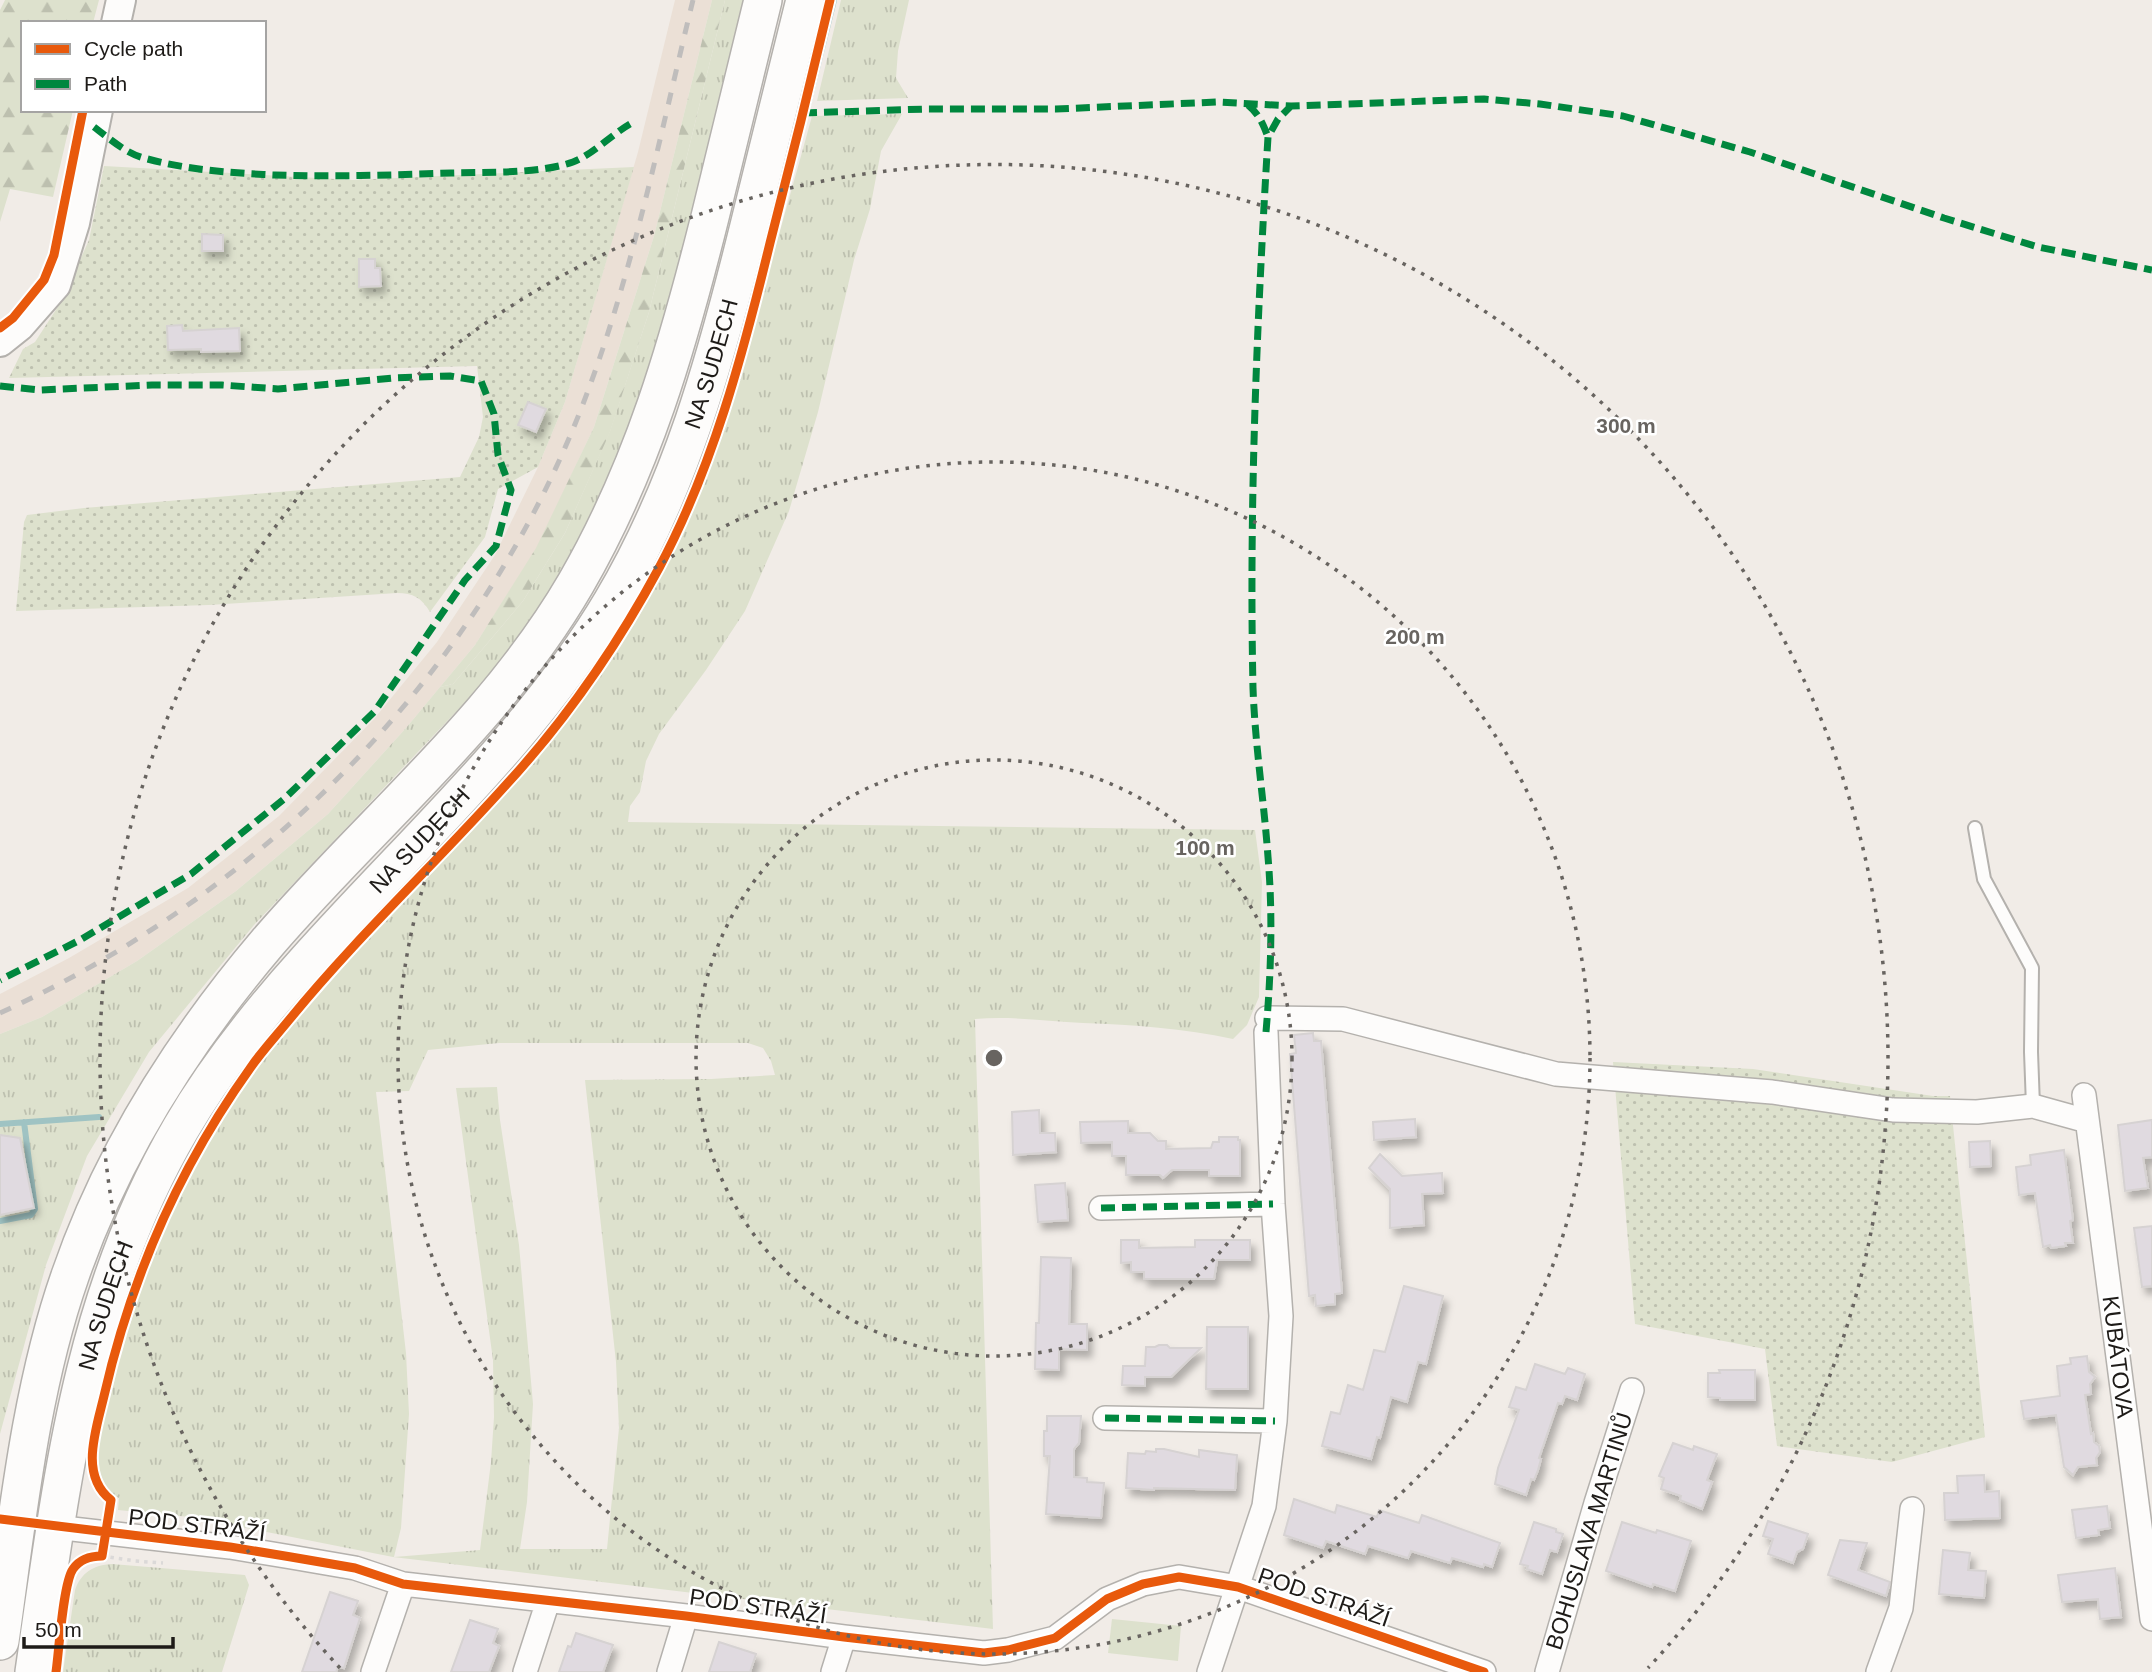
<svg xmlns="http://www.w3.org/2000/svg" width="2152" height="1672" font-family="Arial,sans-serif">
<defs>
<pattern id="grass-tufts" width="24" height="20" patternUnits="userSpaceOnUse" patternTransform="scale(1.75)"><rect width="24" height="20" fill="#dde1cd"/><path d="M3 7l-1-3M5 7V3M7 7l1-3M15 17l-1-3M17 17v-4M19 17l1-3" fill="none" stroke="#bdc0af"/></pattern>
<pattern id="forest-firs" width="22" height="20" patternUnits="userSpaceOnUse" patternTransform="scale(1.75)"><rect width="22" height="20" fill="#dde1cd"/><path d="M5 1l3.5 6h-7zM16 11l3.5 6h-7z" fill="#bdc0af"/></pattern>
<pattern id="garden-dots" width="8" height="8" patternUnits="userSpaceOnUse" patternTransform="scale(1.75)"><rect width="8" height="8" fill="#dde1cd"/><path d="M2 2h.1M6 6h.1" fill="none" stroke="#bdc0af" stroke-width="1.8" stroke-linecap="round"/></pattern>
<filter id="shadow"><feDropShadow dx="4.5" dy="7" stdDeviation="3.5" flood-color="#0004"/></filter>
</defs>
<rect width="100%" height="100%" fill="#f1ece7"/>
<path fill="#ebe0d6" d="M 675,0 L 712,0 L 654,236 L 594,427 L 537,548 L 475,645 L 406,728 L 328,814 L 236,891 L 137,961 L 42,1017 L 0,1034 L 0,994 L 69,958 L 188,888 L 279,816 L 374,719 L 437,642 L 495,555 L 538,467 L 565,402 L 638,152 Z"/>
<path fill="url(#grass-tufts)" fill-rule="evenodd" d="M 725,0 L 747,0 L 692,225 L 649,378 L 589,528 L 551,593 L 508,657 L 254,925 L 149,1052 L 87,1156 L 46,1265 L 0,1434 L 0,1034 L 42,1017 L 137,961 L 236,891 L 328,814 L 406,728 L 440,687 L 453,684 L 523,601 L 565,533 L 610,431 L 649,312 Z
M 841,0 L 909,0 L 898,51 L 896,78 L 908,98 L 817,101 Z
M 902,114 L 881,151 L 870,209 L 854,260 L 818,412 L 789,511 L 745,611 L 706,670 L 659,734 L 646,761 L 640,792 L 630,806 L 628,822 L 1255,830 L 1262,882 L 1259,997 L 1247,1025 L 1233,1039 C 1183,1028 1134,1025 1083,1023 C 1047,1021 1011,1016 975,1019 L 993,1629 L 393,1557 L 190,1517 L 118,1510 L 119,1498 C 78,1476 102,1425 112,1390 C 122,1351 133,1312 146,1274 C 171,1204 216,1122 261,1063 C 279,1039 299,1018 318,996 C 340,971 360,947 382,923 C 477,820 579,727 647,602 C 660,576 674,549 687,523 C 724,443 746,356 769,271 C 783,219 798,168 812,116 ZM 499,1043 L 748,1043 L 763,1048 L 771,1061 L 775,1075 L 711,1079 L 585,1080 L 616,1362 L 619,1428 L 607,1549 L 520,1549 L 527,1502 L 533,1404 L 519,1245 L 500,1120 L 497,1087 L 456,1088 L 493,1360 L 494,1417 L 491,1462 L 480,1550 L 394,1557 L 401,1528 L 409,1414 L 406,1353 L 376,1092 L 409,1091 L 428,1050 Z
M 112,1564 L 245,1575 L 249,1585 L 222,1672 L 63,1672 L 75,1590 C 81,1573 93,1565 112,1564 Z"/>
<path fill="url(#forest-firs)" d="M 5,0 L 99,0 L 93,23 L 23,23 L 23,110 L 73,110 L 53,197 L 10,189 L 0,222 L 0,10 Z
M 712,0 L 725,0 L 649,312 L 610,432 L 565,533 L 523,601 L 453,684 L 440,687 L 475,645 L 536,548 L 594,427 L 654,236 Z"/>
<path fill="#dde1cd" d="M 1112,1619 L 1181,1626 L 1178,1661 L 1108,1653 Z"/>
<path fill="url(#garden-dots)" d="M 104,166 L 353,180 L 634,167 L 565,402 L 538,467 L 498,489 L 485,537 L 430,612 C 422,598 413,593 397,593 L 209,605 L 16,611 L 24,522 L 27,515 L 84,508 L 460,477 L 479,437 L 483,417 L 477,366 L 9,378 L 23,349 L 35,342 L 61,302 L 89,240 Z
M 1613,1062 L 1753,1069 L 1933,1096 L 1950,1096 L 1985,1437 L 1892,1462 L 1777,1446 L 1765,1349 L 1635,1324 Z"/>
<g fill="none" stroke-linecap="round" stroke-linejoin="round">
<path stroke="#9fc3c3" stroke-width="6" d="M 808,105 L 834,0
M 0,1124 L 99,1117
M 0,1221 L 31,1215 L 35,1209 L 24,1122"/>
</g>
<path fill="#e0dae0" stroke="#d6d2d2" stroke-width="2" filter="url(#shadow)" d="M 202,234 L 223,235 L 223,251 L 202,251 Z
M 359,259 L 375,259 L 375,268 L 380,268 L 381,286 L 359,287 Z
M 182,325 L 183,331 L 239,328 L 240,351 L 201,352 L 201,349 L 168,350 L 167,326 Z
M 528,402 L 546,409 L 536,432 L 518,425 Z
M 1313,1033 L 1314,1041 L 1321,1041 L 1342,1293 L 1335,1294 L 1335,1304 L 1316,1306 L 1315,1295 L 1309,1296 L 1290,1054 L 1296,1053 L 1294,1035 Z
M 1039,1110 L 1040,1133 L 1055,1133 L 1056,1152 L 1013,1155 L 1012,1112 Z
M 1415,1119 L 1416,1137 L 1374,1140 L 1373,1122 Z
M 2152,1120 L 2152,1157 L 2143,1158 L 2148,1188 L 2125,1191 L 2118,1125 Z
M 1128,1121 L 1128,1133 L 1150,1133 L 1158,1141 L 1166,1141 L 1166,1149 L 1211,1148 L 1213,1142 L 1219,1142 L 1219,1137 L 1238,1137 L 1238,1140 L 1240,1140 L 1240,1176 L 1209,1176 L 1209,1170 L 1172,1170 L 1163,1178 L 1160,1175 L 1126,1175 L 1126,1156 L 1112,1156 L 1112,1142 L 1081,1143 L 1080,1122 Z
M 0,1135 L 20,1138 L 34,1208 L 0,1215 Z
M 1990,1141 L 1991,1166 L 1970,1167 L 1969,1142 Z
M 2064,1150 L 2073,1220 L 2070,1221 L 2073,1243 L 2065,1243 L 2066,1246 L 2051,1248 L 2050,1245 L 2043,1247 L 2035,1193 L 2019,1195 L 2016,1167 L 2031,1165 L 2030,1155 Z
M 1380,1154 L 1402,1176 L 1442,1173 L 1443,1193 L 1422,1194 L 1424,1225 L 1390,1228 L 1390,1189 L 1369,1168 Z
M 1065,1183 L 1068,1220 L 1038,1222 L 1035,1185 Z
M 2152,1226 L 2152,1286 L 2142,1287 L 2134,1228 Z
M 1121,1240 L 1139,1240 L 1139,1248 L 1195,1247 L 1195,1240 L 1250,1240 L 1250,1260 L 1217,1260 L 1214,1279 L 1144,1279 L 1144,1272 L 1131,1272 L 1131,1262 L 1121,1263 Z
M 1041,1257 L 1071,1258 L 1069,1324 L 1087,1324 L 1087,1350 L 1059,1349 L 1059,1370 L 1035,1369 L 1036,1323 L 1039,1323 Z
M 1404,1286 L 1443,1296 L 1426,1364 L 1418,1362 L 1407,1402 L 1391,1397 L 1380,1438 L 1377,1437 L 1371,1459 L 1322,1446 L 1331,1412 L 1340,1414 L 1348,1385 L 1363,1390 L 1374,1350 L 1385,1352 Z
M 1207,1327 L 1248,1327 L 1248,1389 L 1206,1389 Z
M 1159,1345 L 1167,1345 L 1170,1348 L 1201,1348 L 1171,1377 L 1145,1377 L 1145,1386 L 1122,1385 L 1123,1366 L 1145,1366 L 1146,1347 L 1155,1347 Z
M 2087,1356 L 2089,1372 L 2095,1377 L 2090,1384 L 2091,1394 L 2085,1395 L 2091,1434 L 2093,1433 L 2094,1442 L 2099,1446 L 2100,1452 L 2096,1458 L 2097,1465 L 2078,1467 L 2073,1475 L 2064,1467 L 2056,1415 L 2024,1419 L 2021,1401 L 2060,1396 L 2057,1366 L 2071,1364 L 2070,1358 Z
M 1535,1364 L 1565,1374 L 1568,1368 L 1585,1374 L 1577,1400 L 1565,1396 L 1562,1404 L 1558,1403 L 1539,1458 L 1541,1459 L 1538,1470 L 1534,1480 L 1531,1479 L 1526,1495 L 1495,1484 L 1498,1468 L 1519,1410 L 1509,1407 L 1516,1387 L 1526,1390 Z
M 1719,1370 L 1755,1370 L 1755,1400 L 1720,1400 L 1720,1398 L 1708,1397 L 1708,1373 L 1720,1373 Z
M 1047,1416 L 1081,1416 L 1079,1443 L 1074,1449 L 1074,1477 L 1087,1478 L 1087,1482 L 1104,1483 L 1101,1518 L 1046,1514 L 1050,1456 L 1044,1456 L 1044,1431 L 1047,1431 Z
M 1673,1443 L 1693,1450 L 1694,1446 L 1717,1454 L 1707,1480 L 1712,1482 L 1702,1509 L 1680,1500 L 1681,1496 L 1661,1489 L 1664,1478 L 1659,1476 Z
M 1156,1449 L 1164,1449 L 1199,1457 L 1199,1450 L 1237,1455 L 1235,1490 L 1154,1488 L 1154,1490 L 1126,1488 L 1128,1453 L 1145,1454 L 1146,1451 L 1156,1452 Z
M 1984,1475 L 1985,1492 L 1999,1491 L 2000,1518 L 1945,1520 L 1944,1493 L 1958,1493 L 1957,1476 Z
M 1294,1499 L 1335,1513 L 1337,1505 L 1377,1517 L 1379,1510 L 1419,1523 L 1422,1515 L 1500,1543 L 1492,1567 L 1484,1564 L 1483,1567 L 1452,1558 L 1450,1563 L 1411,1551 L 1408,1558 L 1368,1546 L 1365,1554 L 1326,1541 L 1323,1548 L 1284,1535 Z
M 2107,1506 L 2110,1528 L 2098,1530 L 2099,1535 L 2076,1538 L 2072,1510 Z
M 1768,1521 L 1808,1534 L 1803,1549 L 1797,1552 L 1793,1563 L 1768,1554 L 1773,1539 L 1763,1536 Z
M 1534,1522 L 1556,1529 L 1556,1532 L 1563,1534 L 1557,1552 L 1550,1550 L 1542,1574 L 1527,1569 L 1528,1566 L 1520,1564 Z
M 1622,1522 L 1656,1533 L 1657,1530 L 1691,1541 L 1675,1591 L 1653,1584 L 1652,1587 L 1606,1571 Z
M 1840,1540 L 1867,1543 L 1858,1570 L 1890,1582 L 1886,1596 L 1828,1575 Z
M 1943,1550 L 1970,1553 L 1968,1570 L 1986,1571 L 1984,1598 L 1939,1594 Z
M 2115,1568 L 2121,1617 L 2100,1619 L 2098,1599 L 2062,1602 L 2058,1575 Z
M 330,1592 L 358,1601 L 353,1615 L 360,1618 L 344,1668 L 338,1667 L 336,1672 L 302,1672 Z
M 470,1620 L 498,1629 L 493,1643 L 499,1646 L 489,1672 L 451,1672 Z
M 576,1633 L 613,1645 L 603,1672 L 559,1672 L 568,1646 L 571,1647 Z
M 719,1642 L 756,1654 L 750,1672 L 709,1672 Z"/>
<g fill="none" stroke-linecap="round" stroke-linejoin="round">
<defs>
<path id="service" d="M 1975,828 L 1984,879 L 2032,968 L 2031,1052 L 2033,1106"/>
<path id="minor" d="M 1267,1018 L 1343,1019 L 1556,1074 L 1772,1092 L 1893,1110 L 1977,1112 L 2033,1106 L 2087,1121
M 2084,1095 L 2152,1619
M 1101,1208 L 1273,1204
M 1105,1418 L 1275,1421
M 55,1527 L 230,1547 L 291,1557 L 355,1568 L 403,1584 L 686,1616 L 844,1637 L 984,1653 L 1008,1650 L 1055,1638 L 1107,1599 L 1143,1584 L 1179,1577 L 1238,1587 L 1484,1672
M 373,1672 L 403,1584
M 525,1672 L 548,1601
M 669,1672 L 686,1616
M 833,1672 L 844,1637
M 1209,1672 L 1264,1506 L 1275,1421 L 1281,1316 L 1273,1204 L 1266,1032
M 1547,1672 L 1596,1503 L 1632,1390
M 1878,1672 L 1901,1608 L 1912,1509"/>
<path id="tertiary" d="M 116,23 L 121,0
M 0,342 L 20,326 L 56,285 L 75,223 L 98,110"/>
<g id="primary">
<path d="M 0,1641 C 17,1522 30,1390 70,1276 C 113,1151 183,1042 268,942 C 371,822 496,721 576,583 C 643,467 678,345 710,217 C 728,145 745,72 763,0"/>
<path id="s1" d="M 34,1672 C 62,1480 81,1299 181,1128 C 216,1068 260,1013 306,962 C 411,844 531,738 612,602 C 681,486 716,359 748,230 C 767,153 786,77 805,0"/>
</g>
</defs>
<use href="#service" stroke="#b4b1ad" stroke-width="16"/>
<use href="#minor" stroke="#b4b1ad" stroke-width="26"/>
<use href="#tertiary" stroke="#b4b1ad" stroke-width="32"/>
<use href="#primary" stroke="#b4b1ad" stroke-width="40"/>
<path stroke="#dbd9d8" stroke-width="3.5" stroke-dasharray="3.5 5" stroke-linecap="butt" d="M 102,1556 L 135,1561 L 163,1563"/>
<use href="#service" stroke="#fdfcfb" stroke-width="12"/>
<use href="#minor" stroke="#fdfcfb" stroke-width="23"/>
<use href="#tertiary" stroke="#fdfcfb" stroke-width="28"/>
<use href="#primary" stroke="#fdfcfb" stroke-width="37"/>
<path stroke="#bfbdbc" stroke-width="5" stroke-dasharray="12 12" stroke-linecap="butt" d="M 0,1013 C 262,894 479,674 583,404 C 633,274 660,135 693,0"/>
<path stroke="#00873e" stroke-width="7" stroke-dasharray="14 7" stroke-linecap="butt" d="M 1248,105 C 1259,114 1263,124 1268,137
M 803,113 L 927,109 L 1056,109 L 1217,102 L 1291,106 L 1484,99 L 1540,104 L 1623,116 L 1750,152 L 1944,218 L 2038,247 L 2152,270
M 94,127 C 109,138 125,153 144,158 C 187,170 231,173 275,175 C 334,177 392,175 451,173 C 487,172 539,174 573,162 C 592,155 611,135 630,124
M 0,386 L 40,390 L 152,385 L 222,385 L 278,389 L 394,378 L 450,376 L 481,381 L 494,414 L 498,455 L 511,490 L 496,546 L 465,580 L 375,711 L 284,799 L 191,874 L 80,940 L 0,980
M 1266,1032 C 1271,974 1273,915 1268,857 C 1264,801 1255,745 1253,688 C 1249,504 1257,320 1268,137 L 1278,119 L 1291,106
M 1101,1208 L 1273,1204
M 1105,1418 L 1275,1421"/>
<defs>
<path id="cycleway" d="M 0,328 L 13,318 L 44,280 L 54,255 L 83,110
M 0,1519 L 230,1547 L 291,1557 L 355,1568 L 403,1584 L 686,1616 L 844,1637 L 984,1653 L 1008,1650 L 1055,1638 L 1107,1599 L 1143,1584 L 1179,1577 L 1238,1587 L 1484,1672
M 56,1672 C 59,1651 63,1583 73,1569 C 80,1559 91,1556 102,1556 L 111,1500 C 79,1475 96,1430 104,1396 C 131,1278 180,1166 251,1067 C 262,1051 276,1036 289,1020 C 356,938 434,865 505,786 C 565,721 617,646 659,568 C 713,467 743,354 770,243 C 791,162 811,81 830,0"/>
</defs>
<use href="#cycleway" stroke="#fff" stroke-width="13"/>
<use href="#cycleway" stroke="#e8590c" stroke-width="9"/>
</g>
<g fill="none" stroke="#686460" stroke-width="3.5" stroke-dasharray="3.5 7">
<circle cx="994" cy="1058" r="298"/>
<circle cx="994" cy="1058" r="596"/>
<path d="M340 1668A894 894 0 1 1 1648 1668"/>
</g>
<g text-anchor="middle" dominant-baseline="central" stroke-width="5" stroke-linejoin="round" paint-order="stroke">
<g font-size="23" fill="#1e1b18" stroke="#fff">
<text stroke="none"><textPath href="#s1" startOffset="1508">NA SUDECH</textPath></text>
<text stroke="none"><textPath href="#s1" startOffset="942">NA SUDECH</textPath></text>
<text stroke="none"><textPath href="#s1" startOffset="374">NA SUDECH</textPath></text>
<text transform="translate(2118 1357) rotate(83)">KUBÁTOVA</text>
<text transform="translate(197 1525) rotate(7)">POD STRÁŽÍ</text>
<text transform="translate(1589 1531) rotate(-73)">BOHUSLAVA MARTINŮ</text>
<text transform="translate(1324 1597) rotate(19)">POD STRÁŽÍ</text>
<text transform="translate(758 1606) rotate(8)">POD STRÁŽÍ</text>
</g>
</g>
<circle cx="994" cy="1058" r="10" fill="#686460" stroke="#fff" stroke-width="3.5"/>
<g font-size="21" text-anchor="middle" font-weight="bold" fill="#686460" stroke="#fff" stroke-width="5" stroke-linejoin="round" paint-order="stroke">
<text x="1626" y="433">300 m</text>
<text x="1415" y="644">200 m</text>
<text x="1205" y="855">100 m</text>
</g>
<rect x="21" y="21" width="245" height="91" fill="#ffffff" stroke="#a5a4a3" stroke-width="2"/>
<rect x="35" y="44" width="35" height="10" fill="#e8590c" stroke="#a5a4a3" stroke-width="2"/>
<text x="84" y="56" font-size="21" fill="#1e1b18">Cycle path</text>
<rect x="35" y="79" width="35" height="10" fill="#00873e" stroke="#a5a4a3" stroke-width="2"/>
<text x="84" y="91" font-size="21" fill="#1e1b18">Path</text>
<path d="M24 1637v10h149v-10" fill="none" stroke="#1e1b18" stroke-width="3.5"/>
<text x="35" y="1637" font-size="21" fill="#1e1b18" stroke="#ffffff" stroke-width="5" paint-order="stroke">50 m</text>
</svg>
